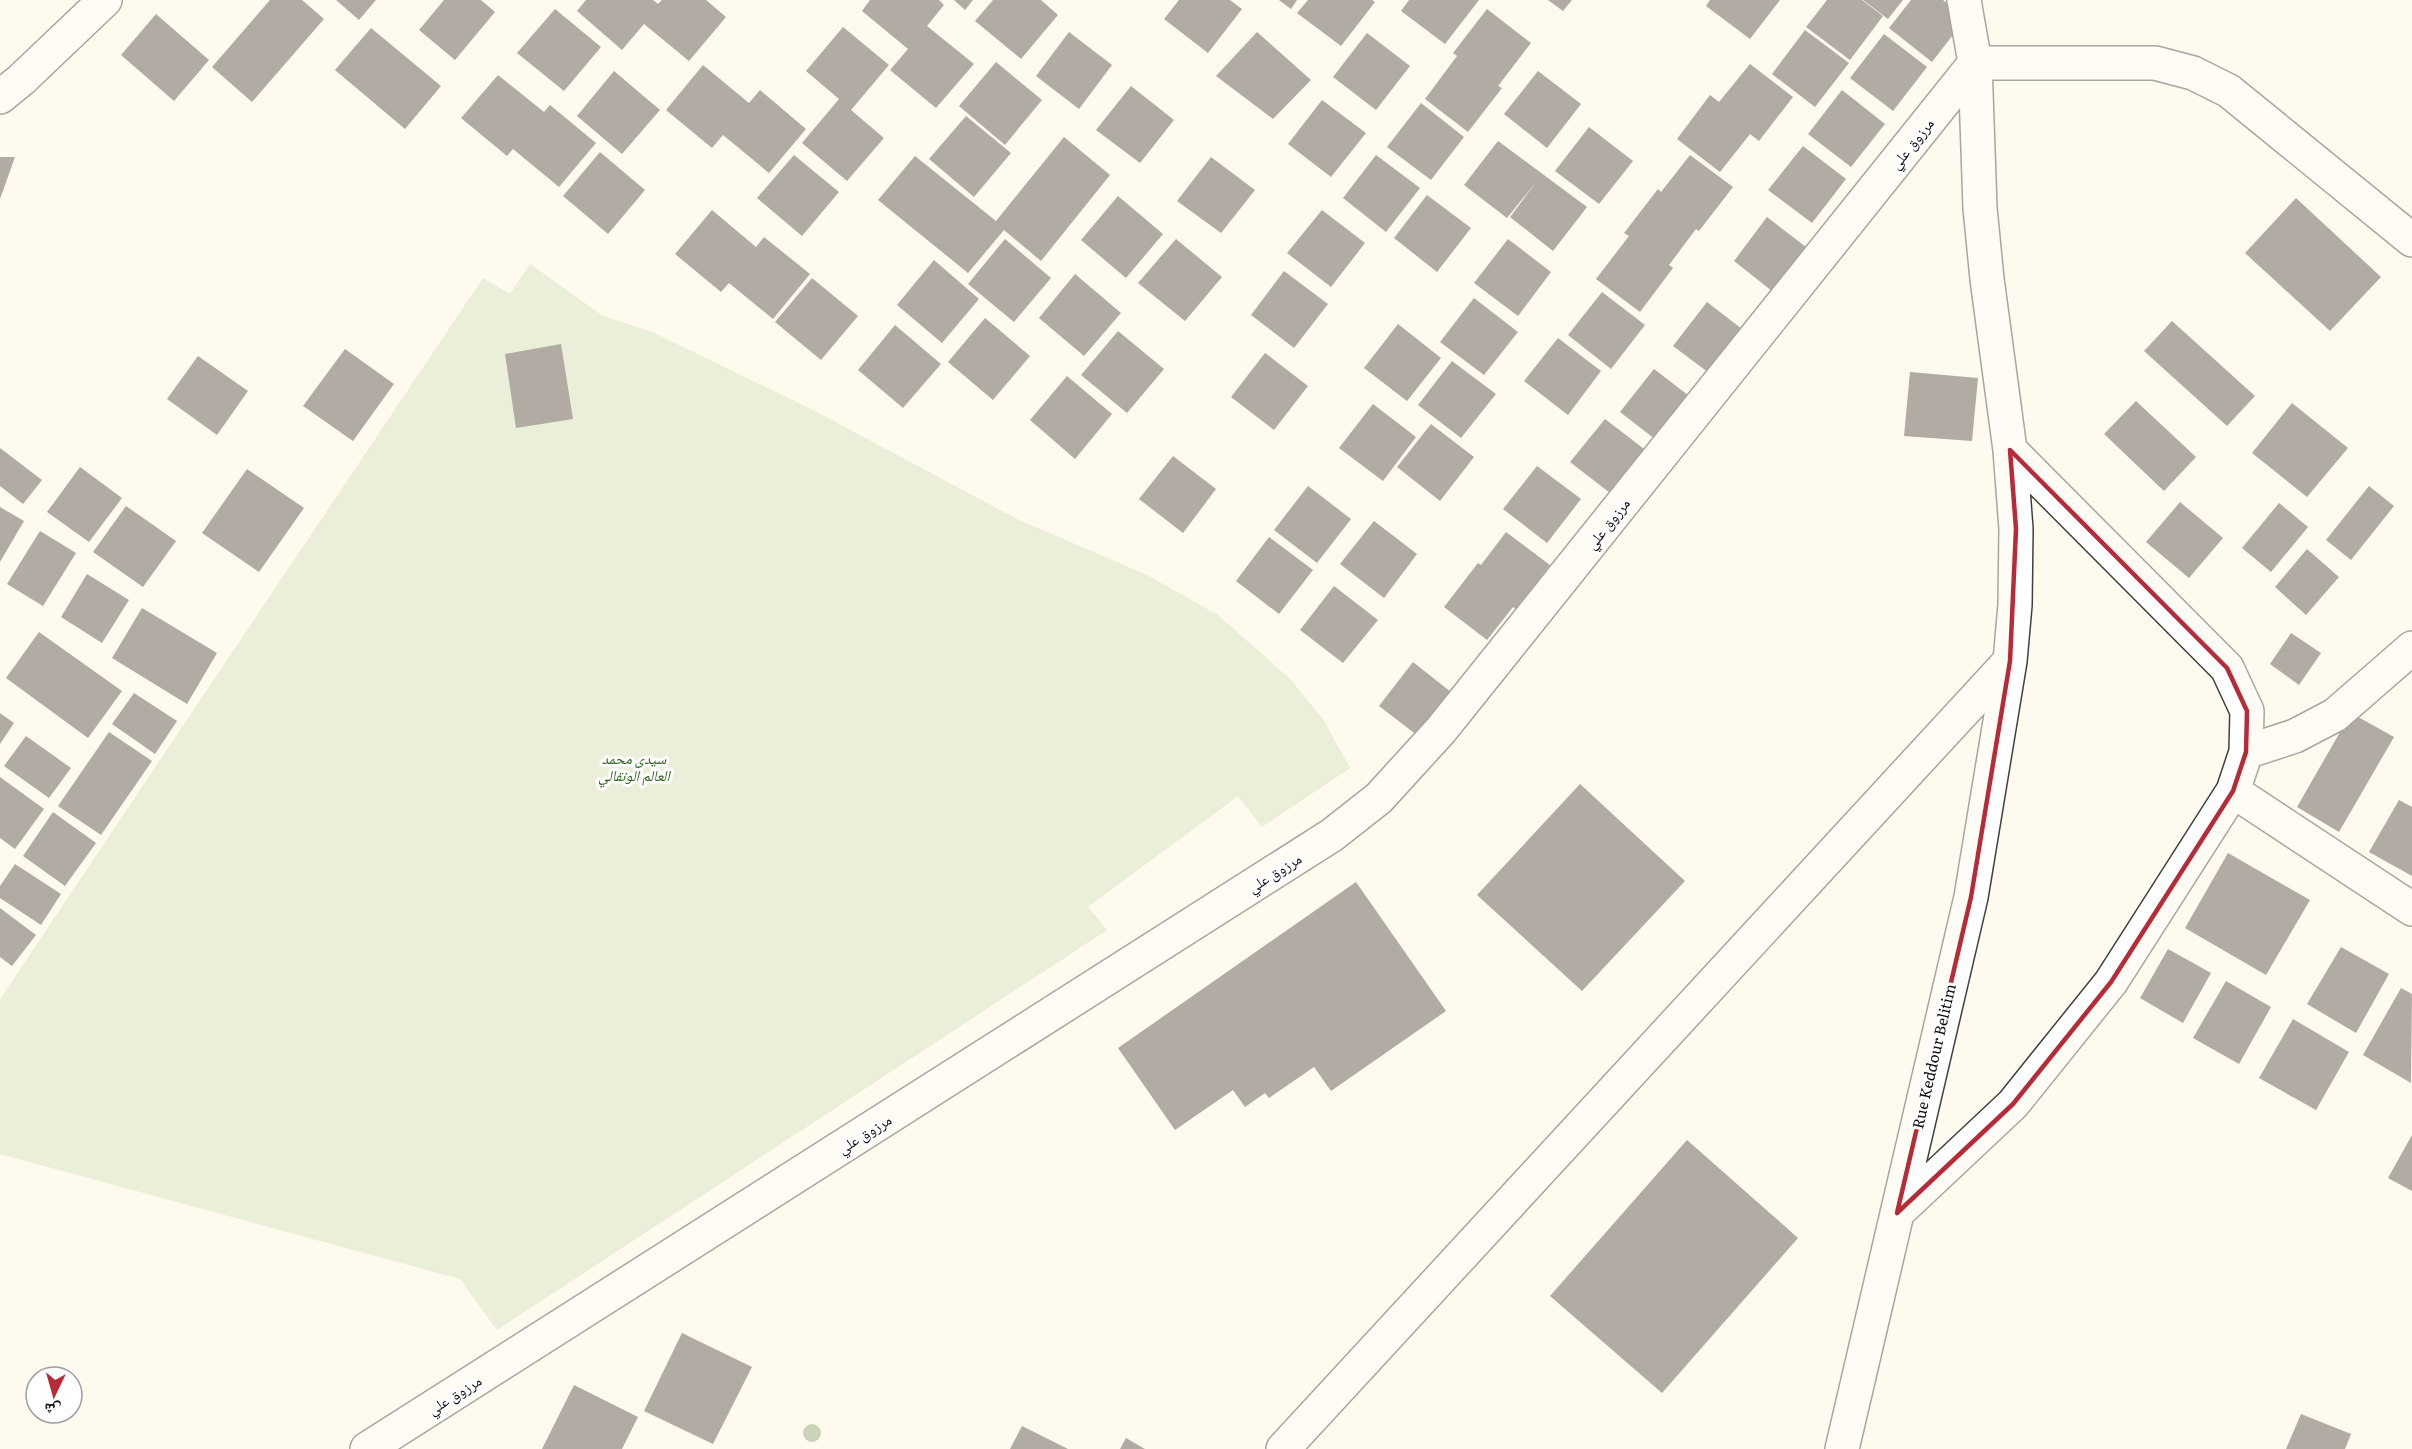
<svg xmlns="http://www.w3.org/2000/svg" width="2412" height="1449" font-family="Literata,'Noto Naskh Arabic',serif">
<rect width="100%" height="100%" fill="#fefaed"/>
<path fill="#d6dfbf" d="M 530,264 L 603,316 L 652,332 L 813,410 L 1017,519 L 1147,575 L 1218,615 L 1290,679 L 1323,719 L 1350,768 L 1262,827 L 1238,796 L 1088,907 L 1107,930 L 497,1330 L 460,1279 L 0,1154 L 0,999 L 483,278 L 510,294 Z"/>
<path fill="#554d49" d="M 270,0 L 302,0 L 324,19 L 252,102 L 212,67 Z
M 336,0 L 376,0 L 359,20 Z
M 444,0 L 481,0 L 495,12 L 455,60 L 419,30 Z
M 586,0 L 653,0 L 658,4 L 662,0 L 706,0 L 726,17 L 689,61 L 644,24 L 622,50 L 577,11 Z
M 870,0 L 939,0 L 944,5 L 927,26 L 974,64 L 936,108 L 890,70 L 908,49 L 862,11 Z
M 954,0 L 973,0 L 965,10 Z
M 993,0 L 1041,0 L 1058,15 L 1021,59 L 975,21 Z
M 1179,0 L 1230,0 L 1242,9 L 1208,53 L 1164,19 Z
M 1279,0 L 1297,0 L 1291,9 Z
M 1308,0 L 1372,0 L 1375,2 L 1341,46 L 1297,13 Z
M 1409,0 L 1479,0 L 1445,44 L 1401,11 Z
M 1548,0 L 1572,0 L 1563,11 Z
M 1710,0 L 1780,0 L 1750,39 L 1706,6 Z
M 1827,0 L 1862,0 L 1883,16 L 1850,60 L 1806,27 Z
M 1863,0 L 1903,0 L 1888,19 Z
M 1911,0 L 1943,0 L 1966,18 L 1932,62 L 1889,28 Z
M 555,9 L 601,47 L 564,91 L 517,53 Z
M 1487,9 L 1531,43 L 1498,86 L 1502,88 L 1468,132 L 1425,99 L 1457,56 L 1453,53 Z
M 156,14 L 209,60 L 174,101 L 121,55 Z
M 843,27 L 889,65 L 851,110 L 884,138 L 847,181 L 802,143 L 839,99 L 806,71 Z
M 371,28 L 441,86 L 405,129 L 335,70 Z
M 1805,30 L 1849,63 L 1815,107 L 1772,74 Z
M 1069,32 L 1112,65 L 1079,109 L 1036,76 Z
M 1257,32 L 1311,80 L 1273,119 L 1216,76 Z
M 1367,33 L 1410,66 L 1376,110 L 1333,77 Z
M 1884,34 L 1927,67 L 1893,111 L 1850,78 Z
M 996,62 L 1042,100 L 1005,145 L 959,106 Z
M 1750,64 L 1793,97 L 1759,141 L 1750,134 L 1720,172 L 1677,139 L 1710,95 L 1719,102 Z
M 703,65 L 749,103 L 760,90 L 806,129 L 769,173 L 723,135 L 712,148 L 666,110 Z
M 614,71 L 660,110 L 622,154 L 577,116 Z
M 1538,71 L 1581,104 L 1547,148 L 1504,114 Z
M 498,75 L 544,112 L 550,105 L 596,143 L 559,187 L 513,149 L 507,156 L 461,118 Z
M 1131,86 L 1174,120 L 1140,163 L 1096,130 Z
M 1842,90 L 1885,124 L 1851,167 L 1808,134 Z
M 1322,100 L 1366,133 L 1331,177 L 1288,144 Z
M 1421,103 L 1464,137 L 1431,180 L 1387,147 Z
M 966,116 L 1011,153 L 974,197 L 929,159 Z
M 1589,127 L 1633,161 L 1599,204 L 1555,171 Z
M 1064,137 L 1110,175 L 1041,261 L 1004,230 L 968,273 L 878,200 L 915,156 L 996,221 Z
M 1498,141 L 1587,207 L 1553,251 L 1510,217 L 1537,181 L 1507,218 L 1464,185 Z
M 1803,146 L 1846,179 L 1812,223 L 1768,190 Z
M 600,152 L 645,190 L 608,234 L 563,196 Z
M 794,155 L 839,192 L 802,236 L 757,198 Z
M 1376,155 L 1420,188 L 1386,232 L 1343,198 Z
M 1690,155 L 1733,187 L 1699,231 L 1696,229 L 1669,265 L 1673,268 L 1640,312 L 1596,279 L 1629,236 L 1624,233 L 1658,189 L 1661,192 Z
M 0,157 L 15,157 L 0,199 Z
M 1211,157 L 1255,190 L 1221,233 L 1177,201 Z
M 1427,195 L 1471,228 L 1437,272 L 1394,238 Z
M 1118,196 L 1163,234 L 1126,278 L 1081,240 Z
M 2296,198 L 2381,277 L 2330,331 L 2245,253 Z
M 712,210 L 756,247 L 764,237 L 810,274 L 773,319 L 729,283 L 721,292 L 675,254 Z
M 1322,210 L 1365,243 L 1331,287 L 1287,253 Z
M 1767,217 L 1811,251 L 1777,295 L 1734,261 Z
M 1005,239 L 1051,278 L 1014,322 L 968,284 Z
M 1176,239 L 1222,277 L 1185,321 L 1138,283 Z
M 1508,239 L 1551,272 L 1518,316 L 1474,283 Z
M 934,260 L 979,299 L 942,343 L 897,305 Z
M 1284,271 L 1328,304 L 1294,348 L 1251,315 Z
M 1075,274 L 1121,313 L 1084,356 L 1039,318 Z
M 812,278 L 858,316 L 821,360 L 775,322 Z
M 1602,292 L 1645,325 L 1611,369 L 1568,335 Z
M 1474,298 L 1518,332 L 1484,375 L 1440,342 Z
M 1707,302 L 1751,336 L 1717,379 L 1673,346 Z
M 985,318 L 1030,356 L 993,400 L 948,362 Z
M 2172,321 L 2255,396 L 2227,426 L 2144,351 Z
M 1398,324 L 1441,358 L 1407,401 L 1364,368 Z
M 895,325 L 941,364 L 903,408 L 858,370 Z
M 1118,331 L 1164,369 L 1127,413 L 1081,375 Z
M 1558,338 L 1601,371 L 1568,415 L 1524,381 Z
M 561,344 L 573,419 L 516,428 L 505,354 Z
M 345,349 L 394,384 L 353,441 L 303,406 Z
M 1265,353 L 1308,386 L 1274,430 L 1231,397 Z
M 198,356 L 248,391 L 217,435 L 167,399 Z
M 1452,361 L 1496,394 L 1461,438 L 1418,405 Z
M 1654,369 L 1697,402 L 1664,446 L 1620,412 Z
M 1910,372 L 1978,378 L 1972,441 L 1904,436 Z
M 1067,376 L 1112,414 L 1075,459 L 1030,420 Z
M 2136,401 L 2196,457 L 2164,491 L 2104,434 Z
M 2292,403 L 2348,448 L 2307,497 L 2252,453 Z
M 1373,404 L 1416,437 L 1383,481 L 1339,448 Z
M 1605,419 L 1648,452 L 1614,496 L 1570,462 Z
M 1431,424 L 1474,457 L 1440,501 L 1397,467 Z
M 0,448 L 42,480 L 23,504 L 0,486 Z
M 1173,456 L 1216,489 L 1183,533 L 1139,499 Z
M 1537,466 L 1581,499 L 1547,543 L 1503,509 Z
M 80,467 L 122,498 L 89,542 L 47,512 Z
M 247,469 L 304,508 L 259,572 L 202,533 Z
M 1308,486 L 1351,519 L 1317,563 L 1274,530 Z
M 2369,486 L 2394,506 L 2351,560 L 2326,540 Z
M 2180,502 L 2223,538 L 2189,578 L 2146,542 Z
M 2279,503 L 2308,527 L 2271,572 L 2242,548 Z
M 126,506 L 176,541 L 143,587 L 93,552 Z
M 0,507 L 24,521 L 0,562 Z
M 1374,521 L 1417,554 L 1384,598 L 1340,564 Z
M 40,531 L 76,553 L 43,606 L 7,584 Z
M 1506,532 L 1550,565 L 1516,609 L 1513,607 L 1487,640 L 1444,607 L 1478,563 L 1481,565 Z
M 1269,537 L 1313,570 L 1279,614 L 1236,581 Z
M 2307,549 L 2339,577 L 2306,615 L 2275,587 Z
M 87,574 L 129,600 L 102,643 L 61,617 Z
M 1334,586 L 1378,620 L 1343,663 L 1300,630 Z
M 142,608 L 217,653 L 187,704 L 112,658 Z
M 39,632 L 122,691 L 88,738 L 6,678 Z
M 2291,633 L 2321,653 L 2299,685 L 2270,664 Z
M 1413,662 L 1456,696 L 1422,739 L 1379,706 Z
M 134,693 L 177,721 L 155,754 L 112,724 Z
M 0,713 L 14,723 L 0,744 Z
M 2351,713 L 2394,737 L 2339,832 L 2297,807 Z
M 109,732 L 152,761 L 101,835 L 58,806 Z
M 26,736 L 71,768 L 49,798 L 4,766 Z
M 0,777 L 44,809 L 15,849 L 0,838 Z
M 1580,784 L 1685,881 L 1582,991 L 1477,895 Z
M 2399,800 L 2412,807 L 2412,876 L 2369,852 Z
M 53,812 L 96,843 L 65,886 L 23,856 Z
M 2228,853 L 2310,900 L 2266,975 L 2185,928 Z
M 15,864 L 61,894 L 41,925 L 0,898 L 0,886 Z
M 1356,882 L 1446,1011 L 1331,1091 L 1314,1067 L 1269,1098 L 1265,1093 L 1245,1107 L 1233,1090 L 1175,1130 L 1118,1048 Z
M 0,908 L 36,935 L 12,966 L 0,957 Z
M 2341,947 L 2389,974 L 2356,1033 L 2307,1004 Z
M 2168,949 L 2211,973 L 2183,1023 L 2140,998 Z
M 2226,981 L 2271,1007 L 2239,1064 L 2193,1038 Z
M 2401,988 L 2412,994 L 2411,1083 L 2363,1055 Z
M 2293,1019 L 2349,1052 L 2316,1110 L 2259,1078 Z
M 2412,1135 L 2412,1191 L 2388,1178 Z
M 1687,1140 L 1798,1238 L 1662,1393 L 1550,1296 Z
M 682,1333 L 752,1367 L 713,1444 L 644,1411 Z
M 574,1385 L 638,1417 L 622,1449 L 542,1449 Z
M 2301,1414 L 2351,1434 L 2345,1449 L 2286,1449 Z
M 1022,1426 L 1068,1449 L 1010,1449 Z
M 1126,1438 L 1145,1449 L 1120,1449 Z"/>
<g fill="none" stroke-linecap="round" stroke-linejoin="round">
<defs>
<path id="minor" d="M 1975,63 L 2155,63 L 2193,73 L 2229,91 L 2412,240
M 0,97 L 21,80 L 105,0
M 2246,752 L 2295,736 L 2335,715 L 2412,648
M 2233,791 L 2412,909
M 1897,1213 L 2013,1104 L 2111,982 L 2233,791 L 2246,752 L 2247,711 L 2227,668 L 2010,450
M 367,1449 L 1332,835 L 1379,798 L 1441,730 L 1975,63
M 1283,1449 L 2010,661
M 1842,1449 L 1971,897 L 2010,661 L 2015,605 L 2016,529 L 2010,450 L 1987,279 L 1980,208 L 1975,63 L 1964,0"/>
</defs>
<use href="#minor" stroke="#404040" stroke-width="36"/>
<use href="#minor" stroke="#fff" stroke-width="33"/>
</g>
<circle fill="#8da67c" cx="812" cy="1433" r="9"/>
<path d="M0 0H2412V1449H0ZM 2010,450 L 2227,668 L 2247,711 L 2246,752 L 2233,791 L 2111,982 L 2013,1104 L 1897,1213 L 1971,897 L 2010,661 L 2016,529 Z" fill="#fefaed" fill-opacity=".55" fill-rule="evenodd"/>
<path fill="none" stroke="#b72a37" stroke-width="4.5" stroke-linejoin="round" d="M 2010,450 L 2227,668 L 2247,711 L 2246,752 L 2233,791 L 2111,982 L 2013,1104 L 1897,1213 L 1971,897 L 2010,661 L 2016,529 Z"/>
<g text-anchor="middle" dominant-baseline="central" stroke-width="6" stroke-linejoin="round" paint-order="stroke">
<g font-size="15" fill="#0d0d0d" stroke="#fff">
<text transform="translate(1911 143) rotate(-51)">مرزوق علي</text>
<text transform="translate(1607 523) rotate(-51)">مرزوق علي</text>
<text transform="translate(1274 872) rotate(-32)">مرزوق علي</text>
<text transform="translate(1933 1056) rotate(-77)">Rue Keddour Belitim</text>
<text transform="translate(864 1133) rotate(-32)">مرزوق علي</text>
<text transform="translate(454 1394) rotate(-32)">مرزوق علي</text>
</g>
<g font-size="15" font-style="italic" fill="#30621f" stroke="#fff">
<text x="634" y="757">سيدي محمد<tspan x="634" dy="17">العالم الونقالي</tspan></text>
</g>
</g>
<g transform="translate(54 1395) rotate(185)"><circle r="28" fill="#ffffff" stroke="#9e9e9e" stroke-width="1.5"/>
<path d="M0-4.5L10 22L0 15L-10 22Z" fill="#b72a37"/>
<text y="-9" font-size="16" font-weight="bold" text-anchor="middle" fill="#0d0d0d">ش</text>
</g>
</svg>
